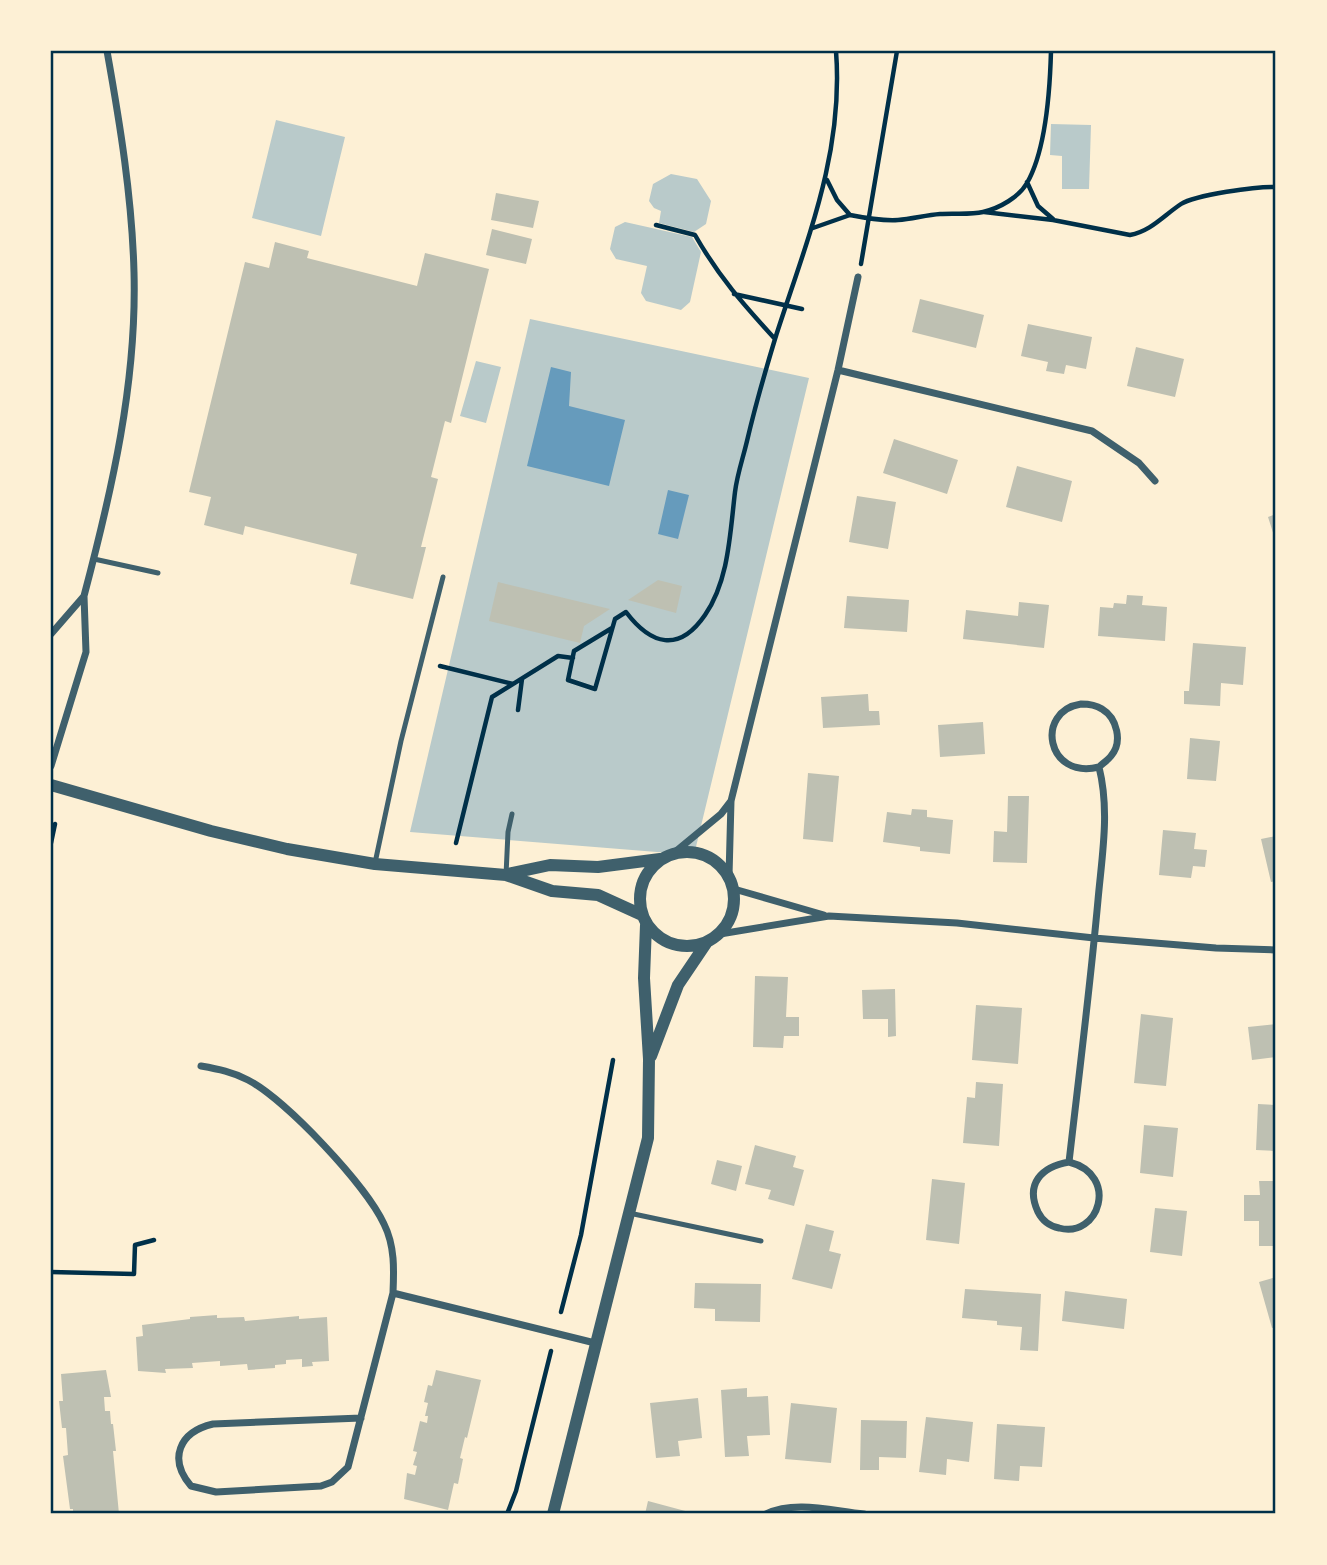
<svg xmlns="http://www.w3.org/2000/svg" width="1327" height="1565" font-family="'Nunito Sans',sans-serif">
<rect width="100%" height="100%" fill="#fdf0d5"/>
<path fill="#b9caca" d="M 276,120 L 345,137 L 321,236 L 252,218 Z
M 1051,124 L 1091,125 L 1089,189 L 1062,189 L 1062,156 L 1050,155 Z
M 671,174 L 697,179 L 711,201 L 706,224 L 694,232 L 659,223 L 661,211 L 654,208 L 649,201 L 653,184 Z
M 625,222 L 692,237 L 701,252 L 690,302 L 681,310 L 646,301 L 641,293 L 647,266 L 616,259 L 610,249 L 615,227 Z
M 530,319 L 809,378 L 694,855 L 410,832 Z
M 476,361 L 501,367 L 486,423 L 460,416 Z"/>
<path fill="#669bbc" d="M 551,367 L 571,372 L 569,406 L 625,420 L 609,486 L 527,466 Z
M 668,490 L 689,495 L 678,539 L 658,534 Z"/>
<path fill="#bec0b2" d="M 496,193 L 539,201 L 533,228 L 491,220 Z
M 492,229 L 532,239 L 526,264 L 486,255 Z
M 275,242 L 309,251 L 307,258 L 417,286 L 425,253 L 489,269 L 451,423 L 445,421 L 431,477 L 438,479 L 421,547 L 426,547 L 413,599 L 350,584 L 357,554 L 245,526 L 243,535 L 204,525 L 211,497 L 189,492 L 245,262 L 269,268 Z
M 920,299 L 984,315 L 976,348 L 912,332 Z
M 1028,324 L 1092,337 L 1086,369 L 1066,365 L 1064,374 L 1046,371 L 1048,362 L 1021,356 Z
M 1136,347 L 1184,359 L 1175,397 L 1127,386 Z
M 894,439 L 958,460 L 947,494 L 883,473 Z
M 1017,466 L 1072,481 L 1062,522 L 1006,507 Z
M 857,496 L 896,502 L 888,549 L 849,542 Z
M 1276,514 L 1276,542 L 1268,517 Z
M 658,580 L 682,586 L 676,613 L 628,600 Z
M 498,582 L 610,609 L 584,626 L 580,643 L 489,621 Z
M 1127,595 L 1143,596 L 1142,605 L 1167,607 L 1165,641 L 1098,636 L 1100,607 L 1113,608 L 1114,603 L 1126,604 Z
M 847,596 L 909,600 L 907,632 L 844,628 Z
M 1019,602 L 1049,605 L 1044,648 L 963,639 L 966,610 L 1018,616 Z
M 1193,643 L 1246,647 L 1243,685 L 1221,683 L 1220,706 L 1184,704 L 1184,691 L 1189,691 Z
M 868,694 L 869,711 L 879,711 L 880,725 L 823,728 L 821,697 Z
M 983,722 L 985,754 L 940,757 L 938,725 Z
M 1190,738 L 1220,741 L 1216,781 L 1187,779 Z
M 808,773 L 839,776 L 833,842 L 803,839 Z
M 1008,796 L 1029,796 L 1027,863 L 993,862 L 994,831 L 1007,832 Z
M 912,809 L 927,810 L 927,817 L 953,820 L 950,854 L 920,851 L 920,847 L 883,842 L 887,812 L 911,815 Z
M 1163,830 L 1196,833 L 1194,849 L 1207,850 L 1205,867 L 1193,866 L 1191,878 L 1159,875 Z
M 1276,836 L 1276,881 L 1271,882 L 1261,839 Z
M 755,976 L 788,977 L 786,1017 L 799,1017 L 799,1036 L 784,1036 L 783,1048 L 753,1047 Z
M 895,989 L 896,1036 L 888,1037 L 888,1019 L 863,1019 L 862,990 Z
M 976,1005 L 1022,1008 L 1018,1064 L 972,1060 Z
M 1141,1014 L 1173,1018 L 1166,1086 L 1134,1083 Z
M 1276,1024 L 1276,1057 L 1252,1060 L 1248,1027 Z
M 976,1082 L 1003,1084 L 999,1146 L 963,1143 L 967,1097 L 975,1098 Z
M 1258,1104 L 1276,1105 L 1276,1151 L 1256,1150 Z
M 1144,1125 L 1178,1128 L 1173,1177 L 1140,1173 Z
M 755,1145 L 796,1156 L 793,1167 L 804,1170 L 794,1206 L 768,1199 L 771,1190 L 745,1184 Z
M 717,1160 L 742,1166 L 736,1191 L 711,1184 Z
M 932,1179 L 965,1183 L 959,1244 L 926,1240 Z
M 1259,1181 L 1276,1181 L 1276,1246 L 1259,1246 L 1259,1221 L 1244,1221 L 1244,1195 L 1260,1195 Z
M 1155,1208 L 1187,1211 L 1182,1256 L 1150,1252 Z
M 806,1224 L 834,1231 L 829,1251 L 841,1254 L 832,1289 L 792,1279 Z
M 1276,1277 L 1276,1327 L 1272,1328 L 1259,1282 Z
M 695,1283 L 761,1284 L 760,1322 L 715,1321 L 715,1309 L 694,1308 Z
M 965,1289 L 1041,1294 L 1038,1351 L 1020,1350 L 1022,1327 L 997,1325 L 997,1321 L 962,1318 Z
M 1065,1291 L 1127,1299 L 1124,1329 L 1062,1321 Z
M 217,1315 L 217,1318 L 244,1317 L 245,1321 L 299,1316 L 299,1319 L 327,1317 L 329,1361 L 312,1362 L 313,1366 L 302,1367 L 302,1359 L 286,1360 L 286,1364 L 275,1365 L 275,1368 L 248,1370 L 247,1364 L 220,1366 L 220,1361 L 192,1363 L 193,1368 L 165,1369 L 166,1373 L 138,1371 L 136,1337 L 143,1336 L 142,1325 L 190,1319 L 190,1317 Z
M 106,1370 L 111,1397 L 104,1397 L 105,1411 L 110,1411 L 111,1424 L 113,1424 L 116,1451 L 113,1451 L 119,1514 L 73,1514 L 73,1509 L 70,1509 L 63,1456 L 68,1455 L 66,1428 L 62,1428 L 59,1401 L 63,1401 L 61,1374 Z
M 436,1370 L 481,1380 L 467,1438 L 465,1437 L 460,1458 L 463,1459 L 458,1484 L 454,1483 L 448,1510 L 404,1499 L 407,1473 L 415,1475 L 417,1466 L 413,1465 L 417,1452 L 413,1451 L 420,1421 L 427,1423 L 428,1416 L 425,1416 L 428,1403 L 424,1402 L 428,1385 L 432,1386 Z
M 747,1388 L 747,1397 L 768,1396 L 770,1435 L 747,1436 L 749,1456 L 725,1457 L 721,1390 Z
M 698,1398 L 702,1438 L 678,1441 L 680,1456 L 656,1458 L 650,1403 Z
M 791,1403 L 837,1408 L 831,1463 L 785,1459 Z
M 926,1417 L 973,1422 L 969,1462 L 947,1459 L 946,1475 L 919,1472 Z
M 861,1420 L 907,1421 L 906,1458 L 879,1457 L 879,1470 L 860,1470 Z
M 997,1424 L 1045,1427 L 1042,1467 L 1020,1466 L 1019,1481 L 994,1479 Z
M 648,1501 L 689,1512 L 689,1514 L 645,1514 Z"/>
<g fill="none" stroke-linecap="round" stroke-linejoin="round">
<path stroke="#003049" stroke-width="4.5" d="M 827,180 L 837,200 L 850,215 C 865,218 882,221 898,220 C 912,219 926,215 940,214 C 954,213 970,215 983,212 C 1000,208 1019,197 1027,183 C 1046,150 1050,88 1051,51
M 1027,182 L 1038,206 L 1053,219
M 984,212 L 1053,220 L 1130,235 C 1151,231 1163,216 1181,204 C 1195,195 1257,186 1276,187
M 656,225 L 695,235 C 719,277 743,304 775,339
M 813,228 L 850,215
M 861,264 L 897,51
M 734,294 L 802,309
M 612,628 L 574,651 L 568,680 L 595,689 L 615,619 L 626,612 C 651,645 679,653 705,615 C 729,580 730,533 735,492 C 737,475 743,458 747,441 C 755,407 765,372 775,339 C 806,242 844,154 836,51
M 440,666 L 513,684
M 518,710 L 522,679
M 51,843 L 55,824
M 456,843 L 492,697 L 558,656 L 573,658
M 51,1272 L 134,1274 L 135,1245 L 154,1240
M 561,1312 L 581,1235 L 613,1060
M 507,1514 L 516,1491 L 551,1351"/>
<path stroke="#3f606c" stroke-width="5" d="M 94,559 L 158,573
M 375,863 L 401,741 L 443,577
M 506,875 L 508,832 L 512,814
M 629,1213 L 761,1241"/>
<path stroke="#3f606c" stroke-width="7" d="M 838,370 L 1092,431 L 1139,463 L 1155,481
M 84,596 C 112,490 137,382 134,272 C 132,197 120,124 107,51
M 51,634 L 84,596 L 86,652 L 51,766
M 675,852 L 721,814 L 731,801
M 729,876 L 731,801 L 838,370 L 858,277
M 734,889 L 824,915
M 720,934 L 829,916 L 957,923 L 1094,938 L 1216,948 L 1276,950
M 201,1066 C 218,1069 233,1072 248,1080 C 286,1100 366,1185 384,1224 C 395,1246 394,1270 393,1293
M 1069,1162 C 1120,1175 1099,1239 1059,1228 C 1049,1226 1042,1220 1038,1212 C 1025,1184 1041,1167 1069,1162 C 1079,1075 1090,988 1098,900 C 1102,855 1110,811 1099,767 C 1102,764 1108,760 1111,756 C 1123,742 1117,718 1102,709 C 1096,705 1088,704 1081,704 C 1035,711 1046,780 1099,767
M 361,1418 L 213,1424 C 179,1432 168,1459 191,1486 L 216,1492 L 321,1486 L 332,1482 L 348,1467 L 393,1293 L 595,1343
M 766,1514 C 795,1500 832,1511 864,1514"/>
<path stroke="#3f606c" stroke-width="12" d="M 51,785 L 211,831 L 287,849 L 375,864 L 506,875 L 552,891 L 598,895 L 642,915
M640 899a47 47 0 1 1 94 0a47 47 0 1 1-94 0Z
M 508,874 L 550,865 L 598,867 L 660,859
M 651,1056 L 678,985 L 707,942
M 553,1514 L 648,1138 L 649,1059 L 644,978 L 646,925"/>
</g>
<rect width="1327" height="1565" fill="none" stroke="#fdf0d5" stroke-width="105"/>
<rect x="52" y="52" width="1222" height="1460" fill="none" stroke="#003049" stroke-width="2.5"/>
</svg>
